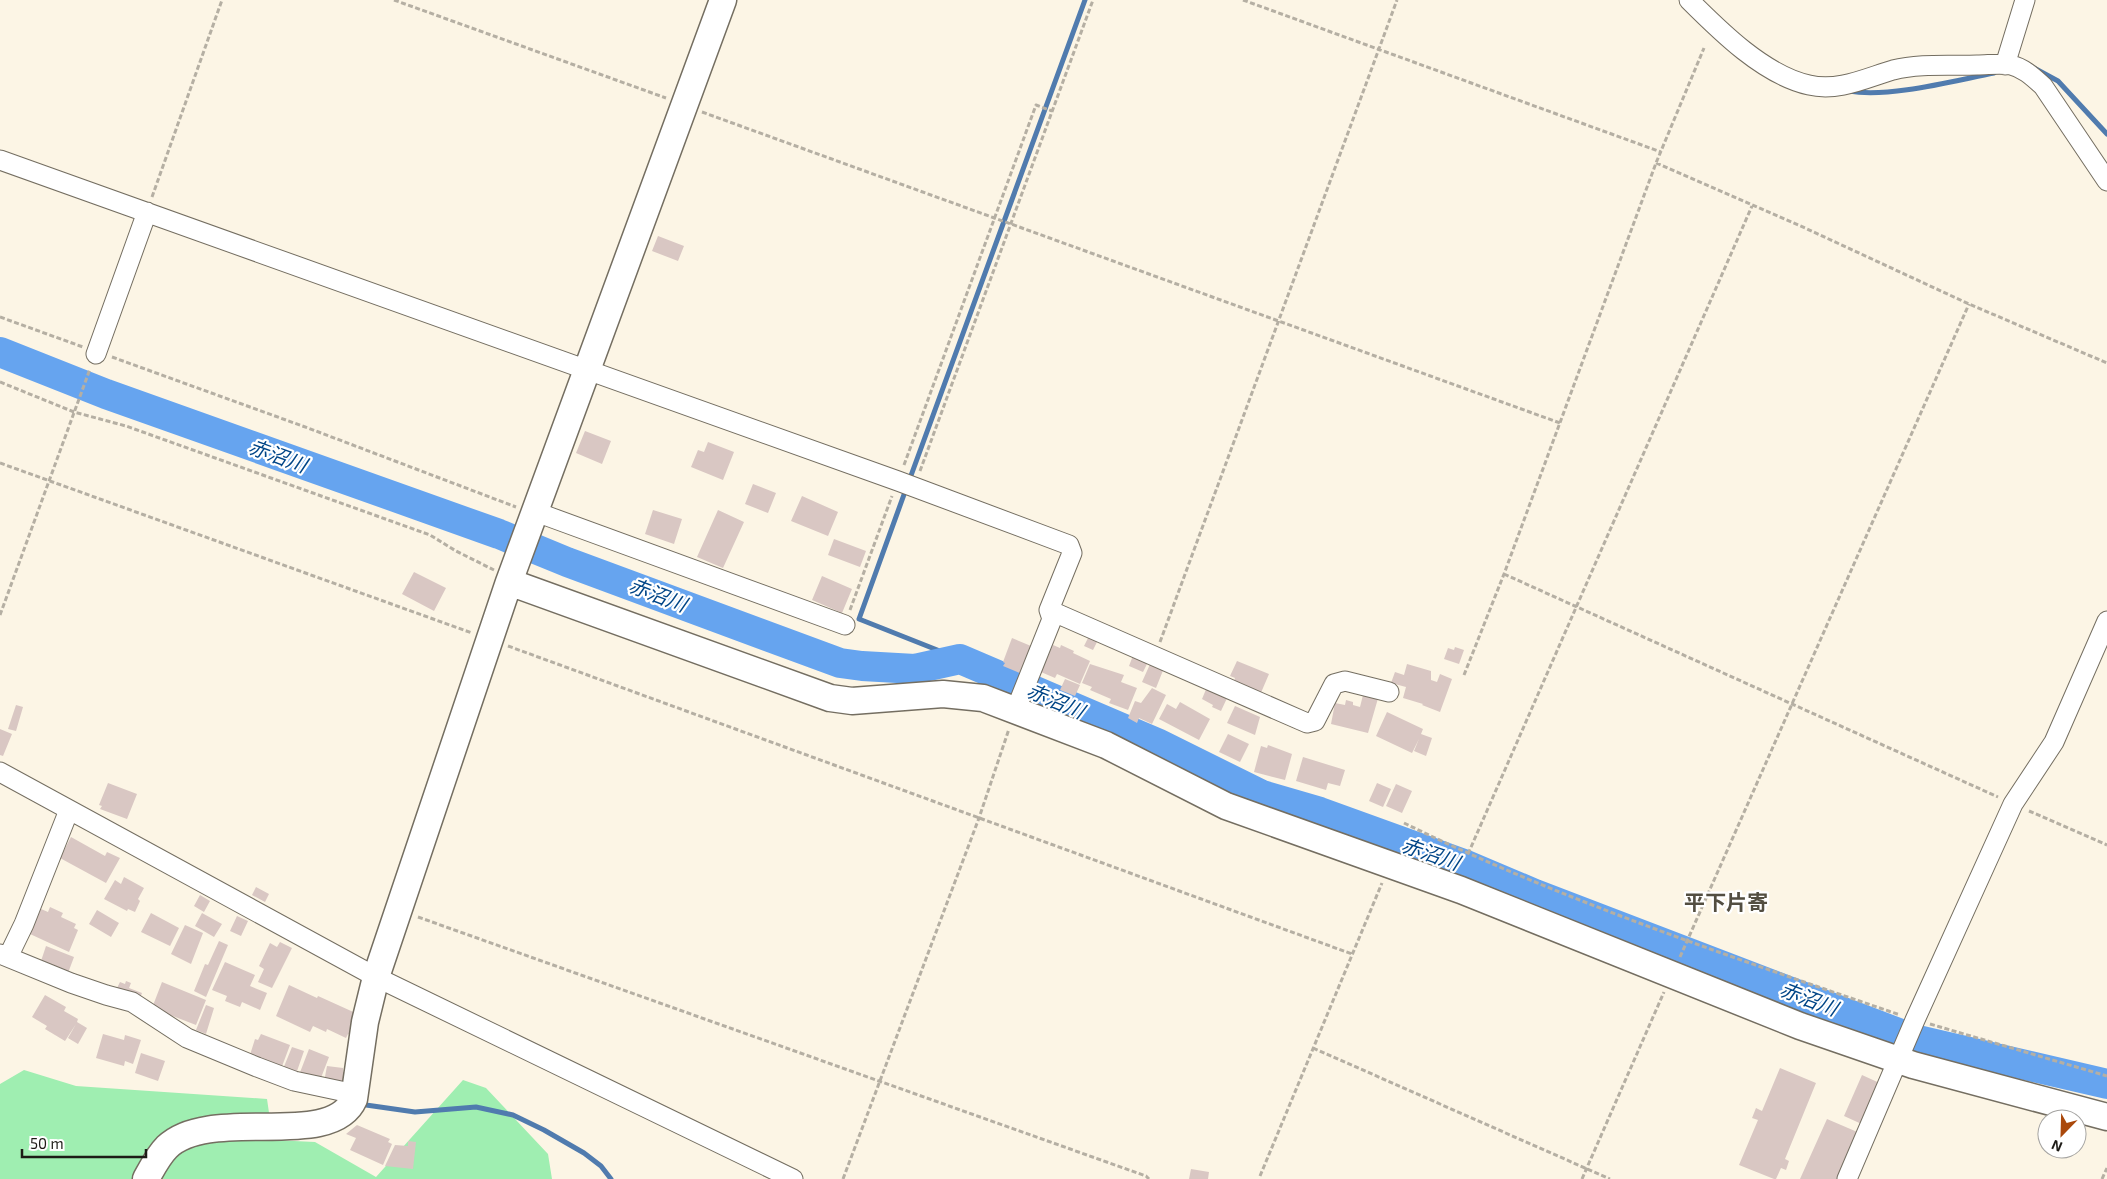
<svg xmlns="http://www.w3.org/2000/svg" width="2107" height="1179" font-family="'Exo 2','Noto Sans JP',sans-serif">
<rect width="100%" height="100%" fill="#fcf5e5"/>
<path fill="#9feeb1" d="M 24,1070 L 76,1086 L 267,1099 L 273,1140 L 315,1142 L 376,1177 L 463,1080 L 486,1088 L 548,1154 L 552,1179 L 0,1179 L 0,1084 Z"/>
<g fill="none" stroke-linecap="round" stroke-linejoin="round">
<path stroke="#507bae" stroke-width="5" d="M 2034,68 L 2058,81 L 2107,134
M 1849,91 C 1889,98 1953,81 1994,73
M 909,481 L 1085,0
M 906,489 L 859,619 L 960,659
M 359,1104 L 415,1112 L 476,1107 L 513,1115 L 544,1130 L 584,1153 L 601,1166 L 611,1179"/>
<path stroke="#66a4ef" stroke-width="30" d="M 0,352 L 106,394 L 499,534 L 567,562 L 840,663 L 862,666 L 915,669 L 960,659 L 1157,743 L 1262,795 L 1320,812 L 1464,864 L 1535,894 L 1914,1039 L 2107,1084"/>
</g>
<path fill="#d9c7c3" d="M 658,236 L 684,246 L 678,261 L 652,251 Z
M 585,431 L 611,441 L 602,464 L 576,453 Z
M 708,442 L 734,452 L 723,480 L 691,467 L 698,450 L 704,452 Z
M 753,484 L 776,493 L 768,513 L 745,504 Z
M 802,496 L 838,512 L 828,536 L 791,521 Z
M 653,510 L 682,519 L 674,544 L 645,534 Z
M 718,510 L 744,522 L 723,568 L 697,557 Z
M 834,539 L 866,551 L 860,567 L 828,555 Z
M 414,572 L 446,588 L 434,611 L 402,594 Z
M 822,576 L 852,589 L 842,613 L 812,600 Z
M 1089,636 L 1098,640 L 1093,650 L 1084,646 Z
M 1012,638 L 1031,646 L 1022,674 L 1003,666 L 1005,663 L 1003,662 Z
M 1053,645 L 1060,648 L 1061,645 L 1074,651 L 1073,653 L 1090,661 L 1080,684 L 1057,674 L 1055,678 L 1041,672 Z
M 1455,647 L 1464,650 L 1459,664 L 1444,659 L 1448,648 L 1454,650 Z
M 1134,653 L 1149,660 L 1143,672 L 1129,666 Z
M 1237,661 L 1269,674 L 1260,695 L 1233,684 L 1235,678 L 1230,676 Z
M 1151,662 L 1164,668 L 1156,688 L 1142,682 Z
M 1090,664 L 1124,675 L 1121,682 L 1137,688 L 1128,710 L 1109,703 L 1111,699 L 1090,690 L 1092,687 L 1082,683 Z
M 1407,664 L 1431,671 L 1431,680 L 1437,682 L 1440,674 L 1452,679 L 1440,712 L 1422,705 L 1423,704 L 1403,698 L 1406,687 L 1391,683 L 1395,672 L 1404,675 Z
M 1065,679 L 1080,685 L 1075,696 L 1060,690 Z
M 1207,687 L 1228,696 L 1221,711 L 1212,707 L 1213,705 L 1202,699 Z
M 1152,688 L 1166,695 L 1152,724 L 1139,718 L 1137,723 L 1128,718 L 1135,701 L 1141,703 Z
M 1364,691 L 1379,695 L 1368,733 L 1331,724 L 1335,703 L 1345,705 L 1346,700 L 1353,702 L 1353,705 L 1360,707 Z
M 1180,702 L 1210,719 L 1199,740 L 1159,719 L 1167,704 L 1176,709 Z
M 16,705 L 23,707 L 16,731 L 8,729 Z
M 1235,706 L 1260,717 L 1255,735 L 1227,723 Z
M 1387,712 L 1423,729 L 1421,734 L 1432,738 L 1426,756 L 1414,751 L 1419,739 L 1412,753 L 1376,736 Z
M 0,729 L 12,734 L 3,756 L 0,755 Z
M 1228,734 L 1249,744 L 1240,762 L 1219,752 Z
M 1268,745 L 1292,754 L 1285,780 L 1254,772 L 1261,746 L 1267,748 Z
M 1303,757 L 1345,770 L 1340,786 L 1328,783 L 1326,790 L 1296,781 Z
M 108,783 L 137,794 L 127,819 L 100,809 L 102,806 L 99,805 Z
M 1377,783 L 1391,789 L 1383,807 L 1369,801 Z
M 1396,784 L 1412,791 L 1402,813 L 1386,806 Z
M 71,837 L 105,856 L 107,852 L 120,858 L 106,883 L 60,858 Z
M 124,877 L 144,888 L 138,899 L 140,901 L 135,912 L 128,909 L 127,911 L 104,899 L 115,880 L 121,884 Z
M 256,887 L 269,894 L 265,902 L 252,895 Z
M 200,895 L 210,901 L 204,912 L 194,906 Z
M 50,907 L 63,913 L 61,917 L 76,924 L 74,928 L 78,930 L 69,952 L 30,934 L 41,909 L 48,912 Z
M 97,910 L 119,923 L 111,937 L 89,924 Z
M 151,913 L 179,928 L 170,946 L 141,932 Z
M 202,913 L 222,924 L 214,937 L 195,926 Z
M 237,916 L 248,921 L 241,936 L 230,931 Z
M 185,925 L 203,933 L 191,964 L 171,954 Z
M 219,941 L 228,945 L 206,997 L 194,991 L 205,964 L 208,965 Z
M 280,942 L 292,948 L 272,988 L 258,982 L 264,969 L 259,966 L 270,943 L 277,947 Z
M 46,946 L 74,957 L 68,973 L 41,961 Z
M 225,962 L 255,975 L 250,986 L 267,993 L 260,1010 L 242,1002 L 240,1007 L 225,1001 L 227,996 L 212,990 Z
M 126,981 L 131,983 L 129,988 L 142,993 L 140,998 L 117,988 L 120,982 L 125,984 Z
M 162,982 L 206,1000 L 196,1025 L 152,1008 Z
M 289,985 L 317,998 L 318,996 L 360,1015 L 350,1035 L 348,1034 L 346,1038 L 327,1029 L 326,1032 L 313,1026 L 310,1032 L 276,1016 Z
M 45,995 L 66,1007 L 64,1011 L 78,1019 L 77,1022 L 87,1028 L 78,1044 L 68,1038 L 76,1024 L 65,1041 L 45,1029 L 47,1026 L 32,1017 Z
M 206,1005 L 214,1008 L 206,1034 L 196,1030 Z
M 103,1034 L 124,1040 L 125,1035 L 141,1040 L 133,1064 L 125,1061 L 124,1066 L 96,1058 Z
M 261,1034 L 290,1045 L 281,1069 L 249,1058 L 255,1039 L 258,1040 Z
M 292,1047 L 304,1051 L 296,1074 L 283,1069 Z
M 309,1049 L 329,1057 L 319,1083 L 299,1075 Z
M 141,1053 L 165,1061 L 158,1081 L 135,1073 Z
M 327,1066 L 343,1068 L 343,1072 L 351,1073 L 348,1086 L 324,1082 Z
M 1780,1068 L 1816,1083 L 1785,1159 L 1789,1161 L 1786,1170 L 1781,1168 L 1776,1179 L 1774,1179 L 1739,1165 L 1758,1120 L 1752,1118 L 1756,1108 L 1762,1111 Z
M 1862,1075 L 1884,1085 L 1866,1126 L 1844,1116 Z
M 1827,1119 L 1862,1134 L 1842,1179 L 1800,1179 Z
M 357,1125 L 390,1139 L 388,1142 L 392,1144 L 383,1165 L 350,1150 L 356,1138 L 346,1134 Z
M 408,1141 L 416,1142 L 413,1169 L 385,1166 L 395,1145 L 408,1146 Z
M 1191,1169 L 1209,1172 L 1208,1179 L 1189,1179 Z"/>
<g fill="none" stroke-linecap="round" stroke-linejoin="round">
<defs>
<path id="street" d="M 1689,0 C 1720,31 1764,75 1809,85 C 1838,92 1866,78 1893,70 C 1920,63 1950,66 1977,65 C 1988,65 2000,63 2011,65 C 2024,68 2034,78 2043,86 L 2107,181
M 2005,65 L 2025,0
M 0,160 L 898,481 L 1069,545 L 1072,553 L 1049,610 L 1052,619 L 1016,709
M 96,354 L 147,212
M 536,512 L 845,625
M 1049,610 L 1307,723 L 1315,721 L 1334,684 L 1345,681 L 1389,692
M 0,772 L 376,977 L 793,1179
M 0,954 L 71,983 L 106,995 L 132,1002 L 187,1038 L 257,1067 L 294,1081 L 355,1094
M 8,957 L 24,924 L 69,810
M 1847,1179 L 1915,1020 L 2013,804 L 2054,742 L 2107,621"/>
<path id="secondary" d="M 509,582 L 830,698 L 852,701 L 943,694 L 983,698 L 1106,745 L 1226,806 L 1461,890 L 1800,1026 L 1913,1065 L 2107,1117
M 146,1179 C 152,1168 158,1156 167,1147 C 211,1105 331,1151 354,1099 L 365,1022 L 376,977 L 509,582 L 723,0"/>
</defs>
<use href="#street" stroke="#746e61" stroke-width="21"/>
<use href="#secondary" stroke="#746e61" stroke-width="29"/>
<path stroke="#b5afa3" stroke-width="3" stroke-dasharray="5 2.5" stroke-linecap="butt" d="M 394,0 L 666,98
M 1243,0 L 1661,152
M 702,112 L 1560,423
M 1656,163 L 1805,228 L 1969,304 L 2107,363
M 152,197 L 222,0
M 0,317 L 83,347
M 112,357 L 308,428 L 516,507
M 0,382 L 74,412 L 126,426 L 430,535 L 456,551 L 494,570
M 0,463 L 472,633
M 904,465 L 1036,105 L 1052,111
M 920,471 L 1093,0
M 1504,574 L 1998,797
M 850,610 L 892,496
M 0,615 L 90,369
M 1160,642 L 1397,0
M 508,646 L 1352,954
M 1464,675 L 1504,574 L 1656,163 L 1704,48
M 2029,811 L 2107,845
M 1404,823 C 1563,901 1732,957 1900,1015
M 1468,854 L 1752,206
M 418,917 L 1146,1176 L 1149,1179
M 1680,957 L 1969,304
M 1930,1024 L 2107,1076
M 1313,1048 L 1610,1179
M 1260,1176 L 1382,883
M 843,1179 L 979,818 L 1009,729
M 1582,1179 L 1664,992
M 2102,1179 L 2107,1168"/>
<use href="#street" stroke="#fff" stroke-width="19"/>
<use href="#secondary" stroke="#fff" stroke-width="26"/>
</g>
<g text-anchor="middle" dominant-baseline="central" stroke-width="4.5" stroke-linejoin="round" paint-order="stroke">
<g font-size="20" font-style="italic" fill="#004587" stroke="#fff">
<text transform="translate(278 455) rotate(20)">赤沼川</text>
<text transform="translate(658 594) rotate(21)">赤沼川</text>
<text transform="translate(1056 700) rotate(23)">赤沼川</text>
<text transform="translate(1431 853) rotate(19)">赤沼川</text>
<text transform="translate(1809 998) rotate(21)">赤沼川</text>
</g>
<g font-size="21" font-weight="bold" fill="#534e41" stroke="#fff">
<text x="1726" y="901">平下片寄</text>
</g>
</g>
<g transform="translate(2062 1134) rotate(203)"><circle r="24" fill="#ffffff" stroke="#a5a4a2"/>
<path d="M0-4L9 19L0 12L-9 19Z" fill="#aa480b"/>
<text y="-8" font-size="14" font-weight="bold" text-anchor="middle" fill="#1d1b16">N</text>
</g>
<path d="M22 1149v8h124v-8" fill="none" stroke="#1d1b16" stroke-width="2.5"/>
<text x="30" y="1149" font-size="15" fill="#1d1b16" stroke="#ffffff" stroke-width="4" paint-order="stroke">50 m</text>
</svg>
